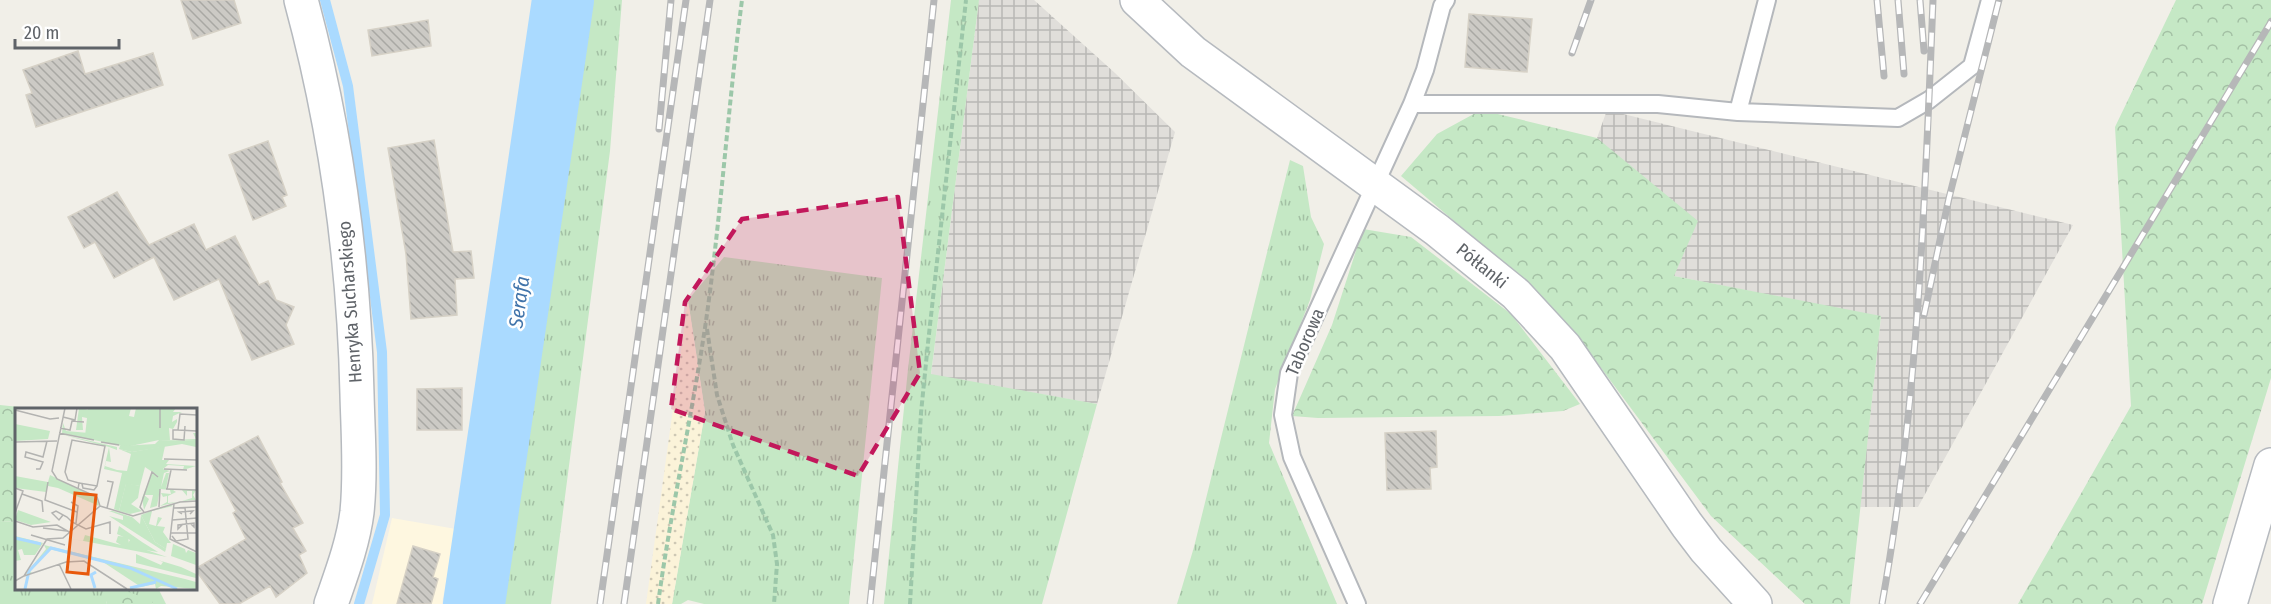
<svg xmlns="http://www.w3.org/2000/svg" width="2271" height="604" font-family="'Fira Sans Condensed',sans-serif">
<defs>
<pattern id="industrial-grid" width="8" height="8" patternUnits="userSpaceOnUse" patternTransform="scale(1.5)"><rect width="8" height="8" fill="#e0deda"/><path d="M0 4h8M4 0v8" fill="none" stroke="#b9b8b5"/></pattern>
<pattern id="grass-tufts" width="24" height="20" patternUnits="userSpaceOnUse" patternTransform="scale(1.5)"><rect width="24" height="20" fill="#c5e8c5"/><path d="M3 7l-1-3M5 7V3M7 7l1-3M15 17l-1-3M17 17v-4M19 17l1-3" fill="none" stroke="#a3c0a4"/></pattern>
<pattern id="forest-crowns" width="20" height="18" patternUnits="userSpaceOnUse" patternTransform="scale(1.5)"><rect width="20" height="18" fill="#c5e8c5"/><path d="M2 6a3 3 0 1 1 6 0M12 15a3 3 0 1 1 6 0" fill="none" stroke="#a3c0a4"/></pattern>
<pattern id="sand-dots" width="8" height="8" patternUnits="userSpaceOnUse" patternTransform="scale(1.5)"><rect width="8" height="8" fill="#fbf3d9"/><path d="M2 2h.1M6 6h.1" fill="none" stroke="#cec8b4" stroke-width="1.8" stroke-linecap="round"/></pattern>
<pattern id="building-back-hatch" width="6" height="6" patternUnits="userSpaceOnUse" patternTransform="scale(1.5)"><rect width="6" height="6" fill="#cccac5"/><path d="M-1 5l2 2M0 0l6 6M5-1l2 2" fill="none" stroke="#a9a8a4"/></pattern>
</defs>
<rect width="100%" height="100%" fill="#f1efe8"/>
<path fill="#fef7e0" d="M 392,518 L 456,529 L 442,604 L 372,604 Z"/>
<path fill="url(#industrial-grid)" d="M 979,0 L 1034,0 L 1115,73 L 1175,132 L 1097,404 L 931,375 Z
M 1607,110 L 2073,225 L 1918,507 L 1860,507 L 1881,317 L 1674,276 L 1597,138 Z"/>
<path fill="url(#grass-tufts)" d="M 540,0 L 622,0 L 610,151 L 551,604 L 466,604 L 476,542 Z
M 951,0 L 979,0 L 931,374 L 1097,404 L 1042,604 L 884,604 L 908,369 Z
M 1290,160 L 1303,166 L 1311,217 L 1324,244 L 1310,300 L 1275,389 L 1269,443 L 1337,604 L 1177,604 L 1194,547 Z
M 724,257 L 882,278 L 849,604 L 704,604 L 688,600 L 681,604 L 672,604 L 705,412 L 688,300 Z
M 0,521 L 16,522 L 16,588 L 158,588 L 166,604 L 153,604 L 151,601 L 107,601 L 106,604 L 0,604 Z"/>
<path fill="url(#forest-crowns)" d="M 2176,0 L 2271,0 L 2271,378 L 2202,604 L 2018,604 L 2131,406 L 2115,127 Z
M 1481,110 L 1597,138 L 1698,221 L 1674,276 L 1881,316 L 1850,604 L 1805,604 L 1711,516 L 1581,341 L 1505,264 L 1401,176 L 1437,134 Z
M 1363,229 L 1411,237 L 1511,314 L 1580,404 L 1563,411 L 1499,416 L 1318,418 L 1292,416 L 1332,325 Z
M 0,405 L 38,409 L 16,409 L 16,522 L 0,521 Z
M 129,592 L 152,601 L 153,604 L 106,604 L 107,601 Z"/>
<path fill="url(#sand-dots)" d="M 688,300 L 705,412 L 672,604 L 646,604 Z"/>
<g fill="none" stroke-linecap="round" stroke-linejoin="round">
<path stroke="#aadaff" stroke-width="10" d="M 325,0 L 348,86 L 382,352 L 385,515 L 359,604"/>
<path stroke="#aadaff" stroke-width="62" d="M 474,604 L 563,0"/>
</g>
<path fill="url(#building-back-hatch)" stroke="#d6d1c6" stroke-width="1.5" d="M 181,0 L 234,0 L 241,23 L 193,39 Z
M 1469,14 L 1532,19 L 1527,72 L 1465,67 Z
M 428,20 L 431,46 L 372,56 L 368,30 Z
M 78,51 L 85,74 L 153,53 L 163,85 L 36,127 L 26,95 L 32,93 L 23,70 Z
M 434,140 L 453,252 L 471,251 L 474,278 L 455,279 L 457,315 L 411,319 L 406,254 L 388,148 Z
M 268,141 L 287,195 L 282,197 L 286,206 L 253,220 L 229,155 Z
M 117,192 L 149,245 L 194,224 L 206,250 L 235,236 L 259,285 L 268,281 L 276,300 L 294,307 L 286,325 L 294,344 L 252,360 L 219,279 L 174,300 L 154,257 L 114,278 L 95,242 L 84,248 L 68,217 Z
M 462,388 L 462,430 L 417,430 L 417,389 Z
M 1436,431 L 1437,467 L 1430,468 L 1431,489 L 1387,490 L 1385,433 Z
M 258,436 L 282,482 L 280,483 L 303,523 L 293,528 L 306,551 L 299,555 L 307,573 L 276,597 L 270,586 L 239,604 L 220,604 L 195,569 L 246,539 L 233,513 L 236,511 L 210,461 Z
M 413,546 L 440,554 L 433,577 L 438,579 L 431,604 L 397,604 Z"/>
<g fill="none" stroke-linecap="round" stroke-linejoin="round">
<defs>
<path id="lane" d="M 1412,104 L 1658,104 L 1738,112 L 1898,118 L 1929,100 L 1972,66 L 1990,0
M 1738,112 L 1767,0
M 1357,604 L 1292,457 L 1283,415 L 1289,373 L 1412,104 L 1425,70 L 1442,6 L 1446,0"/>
<path id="secondary" d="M 301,0 C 336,129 354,261 357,394 C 358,434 361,473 357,512 C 353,544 341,575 331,604
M 1137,0 L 1193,52 L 1437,230 L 1516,294 L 1565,347 L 1687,525 L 1706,550 L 1755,604
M 2230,604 L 2271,465"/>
</defs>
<use href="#lane" stroke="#b5b8bc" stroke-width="20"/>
<use href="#secondary" stroke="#b6babf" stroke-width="36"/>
<path stroke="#9cc7a9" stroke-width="4" stroke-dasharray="6 3" stroke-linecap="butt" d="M 707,329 L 717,395 L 733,445 L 773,535 L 777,564 L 774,604
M 658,604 C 671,509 692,416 706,321 C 721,215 728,107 742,0
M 910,604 L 921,413 L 928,343 L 966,0"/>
<use href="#lane" stroke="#fff" stroke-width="16"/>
<use href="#secondary" stroke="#fff" stroke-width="33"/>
<defs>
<path id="rail" d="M 1877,0 L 1884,76
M 1898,0 L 1904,74
M 1920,0 L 1924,51
M 1572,53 L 1591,0
M 659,129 L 671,0
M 1924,315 L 1949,198 L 1999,0
M 600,604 L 686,0
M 624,604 L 710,0
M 870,604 L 934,0
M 1882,604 C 1918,404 1925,202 1933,0
M 1920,604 L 2271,22"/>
</defs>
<use href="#rail" stroke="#b6b7b8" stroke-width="7"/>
<use href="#rail" stroke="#fff" stroke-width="4.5" stroke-dasharray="14" stroke-linecap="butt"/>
</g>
<path fill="#c2185b" fill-opacity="0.2" stroke="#c2185b" stroke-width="4.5" stroke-dasharray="12 8" stroke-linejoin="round" d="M 898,197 L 920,373 L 858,476 L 671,409 L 685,302 L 742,219 Z"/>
<g text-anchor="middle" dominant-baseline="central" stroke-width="5" stroke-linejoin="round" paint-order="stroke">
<g font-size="18" fill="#5f6368" stroke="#fff">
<text transform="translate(1482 266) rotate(39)">Półłanki</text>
<text transform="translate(350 302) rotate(-94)">Henryka Sucharskiego</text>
<text transform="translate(1305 342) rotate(-67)">Taborowa</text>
</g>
<g font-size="20" font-style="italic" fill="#4174aa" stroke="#fff">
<text transform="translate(519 302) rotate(-82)">Serafa</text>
</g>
</g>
<g transform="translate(15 408)">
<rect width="182" height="182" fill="#f1efe8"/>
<path d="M 73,0 L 116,0 L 114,8 L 119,9 L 121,0 L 161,0 L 158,4 L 167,4 L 158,8 L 157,14 L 162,11 L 162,14 L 158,21 L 154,20 L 155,32 L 181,31 L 178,25 L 181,25 L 181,33 L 144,32 L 111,39 L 47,25 L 48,15 L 51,23 L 74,25 ZM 0,16 L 35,23 L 33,31 L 0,33 ZM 45,26 L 102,39 L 102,42 L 94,39 L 96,54 L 91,53 L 90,58 L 102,62 L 112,63 L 116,46 L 104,41 L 117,44 L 150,38 L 147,52 L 154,52 L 151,56 L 181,58 L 168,62 L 169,58 L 153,57 L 148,61 L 155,63 L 149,65 L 146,79 L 151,65 L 154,65 L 151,81 L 181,82 L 178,87 L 181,92 L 167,93 L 177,90 L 177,83 L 172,83 L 172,88 L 167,82 L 158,82 L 161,84 L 153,88 L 153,95 L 162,94 L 145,98 L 152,94 L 152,88 L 148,89 L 146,85 L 156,86 L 155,82 L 145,81 L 142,98 L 135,100 L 138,87 L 129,87 L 134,91 L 129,102 L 127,90 L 137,65 L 143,68 L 130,59 L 125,78 L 111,76 L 104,103 L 99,101 L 107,65 L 89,61 L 94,39 ZM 158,98 L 137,103 L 134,116 L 141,118 L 143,109 L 147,110 L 142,118 L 150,119 L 148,124 L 156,135 L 152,135 L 151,141 L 140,134 L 126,107 L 136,103 L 156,97 ZM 70,127 L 106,137 L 101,134 L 103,128 L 113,129 L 114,136 L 152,149 L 53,130 L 68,133 ZM 29,137 L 170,171 L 181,174 L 181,181 L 146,178 L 141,181 L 140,176 L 126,179 L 88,154 L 34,141 L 15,163 L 18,166 L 11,166 L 31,141 ZM 121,146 L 146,157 L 148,154 L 143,152 L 166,159 L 181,166 L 181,170 L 121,155 Z" fill="#c5e8c5"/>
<path d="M 64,0 L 75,2 L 75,25 L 83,29 L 70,28 L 72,10 L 67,9 L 68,22 L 61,22 ZM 144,32 L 181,33 L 181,39 L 167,36 L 117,44 L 104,41 L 105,38 L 140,36 ZM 35,67 L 82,90 L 84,98 L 43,80 L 33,78 L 31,84 L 0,80 L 0,68 L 33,74 ZM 111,75 L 125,78 L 123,90 L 116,96 L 127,103 L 115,106 L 104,103 ZM 3,102 L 36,114 L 16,117 L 0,112 ZM 94,103 L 98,103 L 117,109 L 125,116 L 126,107 L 140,134 L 151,141 L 150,144 L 94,108 L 108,112 L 108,108 ZM 104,118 L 127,134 L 143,144 L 111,139 L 115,132 L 102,126 ZM 0,128 L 28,135 L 20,147 L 9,147 L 7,141 L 3,142 L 6,152 L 0,153 ZM 158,136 L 170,141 L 171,145 L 173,142 L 181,145 L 181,157 L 156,148 Z" fill="#c5e8c5"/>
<path fill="none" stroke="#aadaff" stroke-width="3" d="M 0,130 L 26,136M 80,180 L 76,167 L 81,164M 115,180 L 141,174M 10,181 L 14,163 L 36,140 L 115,160 L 162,181"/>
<path fill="none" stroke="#b3b3b1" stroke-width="1.5" d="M 0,2 L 35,11 L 44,10M 182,7 L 165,6 L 163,22 L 182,23M 48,9 L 60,12 L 62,0M 45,20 L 55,22 L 57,13 L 69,14M 145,20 L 145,0M 163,22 L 158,22 L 158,31 L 169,32 L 170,18M 44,25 L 79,32M 0,34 L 42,33M 86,34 L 104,37M 149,51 L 182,52M 21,61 L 25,61 L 28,54 L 10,49 L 11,44 L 28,49 L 32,33M 149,61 L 172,62M 33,74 L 30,92 L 62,104M 67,76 L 68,80 L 79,82 L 82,78M 0,80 L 8,83 L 0,105M 63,81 L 64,75 L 53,72 L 50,64 L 57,32 L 90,38 L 82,78 L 64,75M 151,81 L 182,82M 152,81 L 156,62M 7,86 L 27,93 L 28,104M 56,94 L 63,98 L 61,115M 159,96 L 155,131 L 182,144M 85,98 L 118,108 L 165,94 L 182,93M 144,99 L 145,81M 92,100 L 98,74 L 92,73M 159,100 L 182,99M 129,104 L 125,99 L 137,64 L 143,69M 167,106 L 164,104 L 178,103 L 175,106M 48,107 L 44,112 L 37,105 L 41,103 L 52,109 L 57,114 L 71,121 L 95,114 L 95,126M 157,112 L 182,110M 0,113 L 18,119 L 42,117 L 56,125M 168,116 L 163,121 L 163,117 L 179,115 L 179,119 L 176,116M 28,120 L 52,123M 155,125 L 182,125M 16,127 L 50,137M 157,128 L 161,133 L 173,131 L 170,100M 44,156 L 56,181M 9,168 L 51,154 L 69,153 L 112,181M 0,173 L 9,168 L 32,131 L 48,130 L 85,98 L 82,89 L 42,71 L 37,63 L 50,0"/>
<path fill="#e8590c" fill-opacity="0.15" stroke="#e8590c" stroke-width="3" d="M 60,85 L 81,87 L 73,166 L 52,164 Z"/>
<rect width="182" height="182" fill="none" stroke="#5f6368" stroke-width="3"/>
</g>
<path d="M15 39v9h104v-9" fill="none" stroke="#5f6368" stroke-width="3"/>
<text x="24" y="39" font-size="18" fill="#5f6368" stroke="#ffffff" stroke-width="4.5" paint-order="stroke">20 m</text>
</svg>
